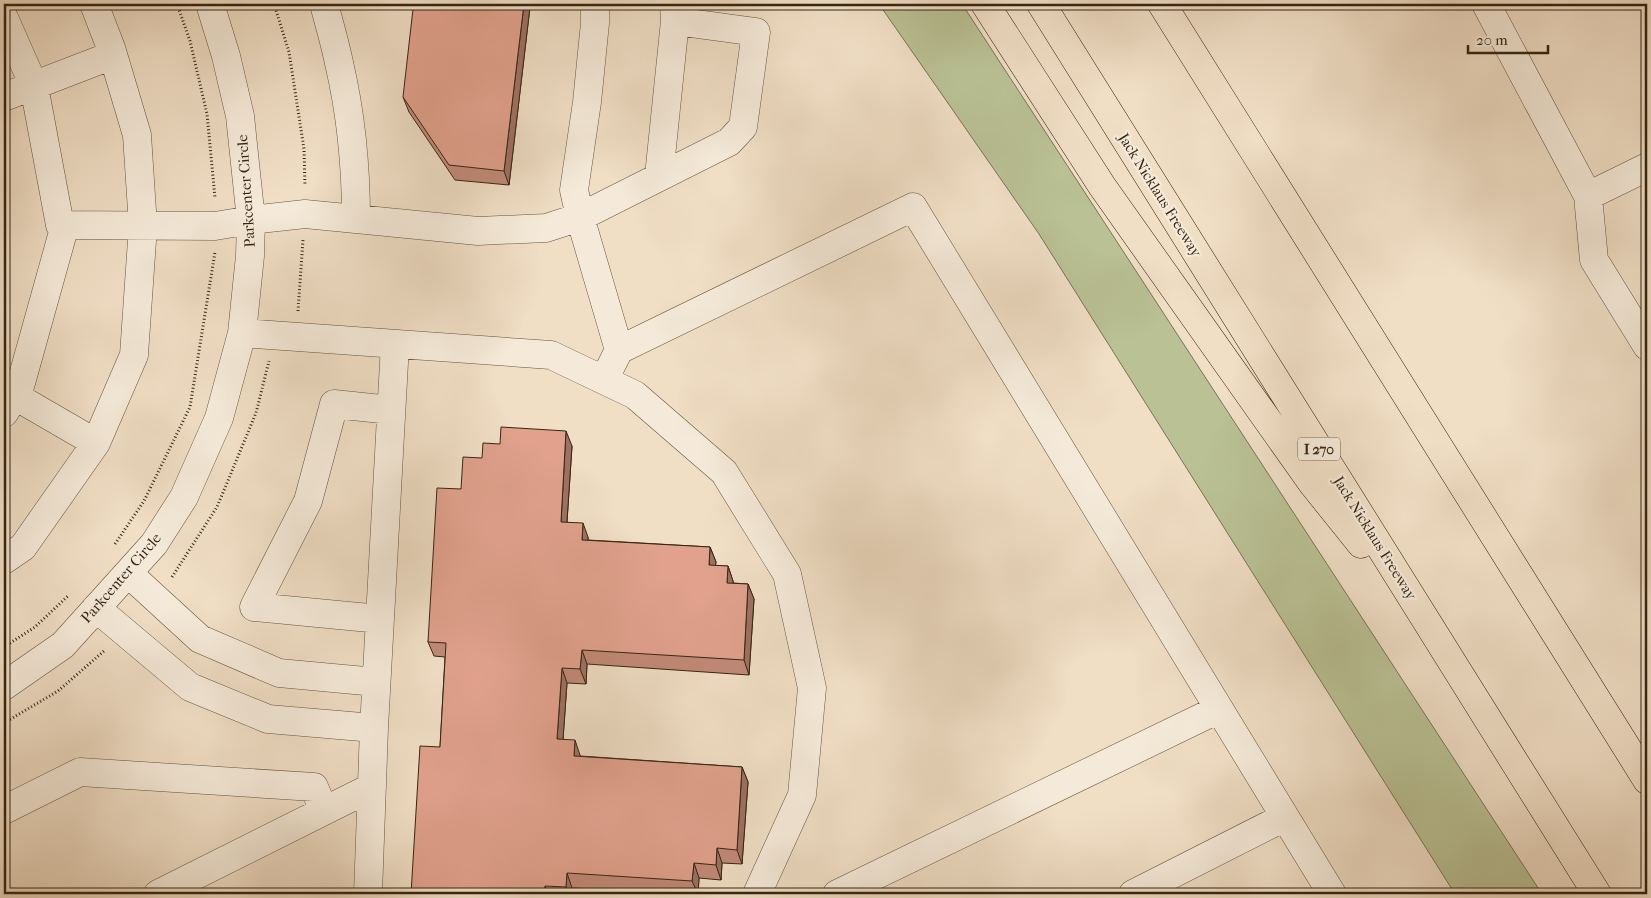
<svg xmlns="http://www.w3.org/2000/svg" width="1651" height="898" font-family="'IM FELL French Canon',serif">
<rect width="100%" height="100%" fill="#f0dec5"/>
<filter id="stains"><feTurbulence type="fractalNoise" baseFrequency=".004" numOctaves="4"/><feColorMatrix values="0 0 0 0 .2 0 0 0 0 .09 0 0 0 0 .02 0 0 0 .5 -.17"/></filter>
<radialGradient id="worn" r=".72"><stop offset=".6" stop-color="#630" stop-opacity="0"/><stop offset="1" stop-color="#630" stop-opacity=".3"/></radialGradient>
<path fill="#b9c195" stroke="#777454" d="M 879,4 L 962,4 L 1542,894 L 1455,894 L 1039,234 Z"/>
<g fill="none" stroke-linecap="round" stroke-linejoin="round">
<defs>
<path id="minor" d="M 324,4 C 329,23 335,43 339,63 C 351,114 356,167 356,219
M 595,4 L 595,23 L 587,102 L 574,190 L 580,217 L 619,350
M 1486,4 L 1588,196 L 1594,260 L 1647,346
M 4,18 L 34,86 L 60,225 L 215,226 L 251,220 L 305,214 L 478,231 L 546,228 L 580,217 L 729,142 L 743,127 L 756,32 L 675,21
M 4,97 L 113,55
M 659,176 L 675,21 L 674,4
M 1588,196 L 1647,167
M 242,333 L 551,355 L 635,395 L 724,472 L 787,574 L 812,688 L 802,795 L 757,894
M 604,380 L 619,350 L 913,207 L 1332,894
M 15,396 L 96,443
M 4,413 L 19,390 L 65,225
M 4,560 L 23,547 L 96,443 L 134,355 L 143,226 L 137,135 L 111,48 L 94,4
M 128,573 L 200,639 L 279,673 L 376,682
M 96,608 L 190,687 L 268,719 L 374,728
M 380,619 L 254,607 L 308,501 L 334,404 L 391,410
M 4,686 L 63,645 L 154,544 L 184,497 L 219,418 L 242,333 L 250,256 L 251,220 L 240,116 L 226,56 L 210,4
M 4,810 L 80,772 L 314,787 L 324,811
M 158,894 L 372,787
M 368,894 L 374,728 L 395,344
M 837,894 L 1219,709
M 1133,894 L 1285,817"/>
<path id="highway" d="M 985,4 L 1102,186 L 1312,483 L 1361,544
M 1041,4 L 1597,894
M 1162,4 L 1647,780"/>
</defs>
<use href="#minor" stroke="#64543f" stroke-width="29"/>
<use href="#highway" stroke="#352612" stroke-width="29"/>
<path stroke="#352612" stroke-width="3" stroke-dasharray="1 2.5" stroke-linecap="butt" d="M 177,4 L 190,41 L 207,114 L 215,198
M 274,4 L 289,52 L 304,149 L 305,186
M 298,311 L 303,240
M 115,544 L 144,501 L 190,407 L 215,252
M 172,577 L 217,507 L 256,413 L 269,361
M 4,647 L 35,627 L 69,595
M 4,723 L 58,691 L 104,651"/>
<use href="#minor" stroke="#f5ead9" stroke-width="28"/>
<use href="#highway" stroke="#f0dec5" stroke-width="28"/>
</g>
<path fill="#c28a79" stroke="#352612" d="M 530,7 L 509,185 L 455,180 L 409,112 L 403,97 Z
M 572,446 L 567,522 L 588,537 L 588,540 L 710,547 L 716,562 L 715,566 L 728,566 L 733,581 L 733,583 L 748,584 L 754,599 L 749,675 L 587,664 L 586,684 L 567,683 L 563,739 L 580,755 L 580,756 L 742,767 L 748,782 L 742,864 L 722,863 L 721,880 L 699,878 L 698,894 L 678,894 L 572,888 L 572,894 L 411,894 L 440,747 L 445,657 L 434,656 L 428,642 L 461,489 L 482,458 Z"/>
<path fill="#9e7163" stroke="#352612" d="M 524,4 L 529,4 L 530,7 L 509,185 L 504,171 Z
M 566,431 L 572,446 L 566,536 L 561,522 Z
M 583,523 L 588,537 L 587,554 L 582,540 Z
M 710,547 L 716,562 L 714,580 L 709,565 Z
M 728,566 L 733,581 L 733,598 L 727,583 Z
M 748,584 L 754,599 L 749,675 L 744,660 Z
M 582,650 L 587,664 L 586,684 L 580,669 Z
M 562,668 L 567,683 L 562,754 L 557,739 Z
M 575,740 L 580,755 L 579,770 L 574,756 Z
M 742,767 L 748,782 L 742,864 L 737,850 Z
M 717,848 L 722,863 L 721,880 L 716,865 Z
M 694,863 L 699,878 L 698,894 L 692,881 Z
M 567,873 L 572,888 L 572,894 L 569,894 L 566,887 Z
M 545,886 L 548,894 L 544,894 Z"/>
<path fill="#e1a18d" stroke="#352612" d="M 416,4 L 524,4 L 504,171 L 449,165 L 403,97 L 413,9 L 417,8 Z
M 501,427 L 566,431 L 561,522 L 583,523 L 582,540 L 710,547 L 709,565 L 728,566 L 727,583 L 748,584 L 744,660 L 582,650 L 580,669 L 562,668 L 557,739 L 575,740 L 574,756 L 742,767 L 737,850 L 717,848 L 716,865 L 694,863 L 692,881 L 567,873 L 566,887 L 545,886 L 544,894 L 411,894 L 420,746 L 440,747 L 446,643 L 428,642 L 437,488 L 461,489 L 463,457 L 482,458 L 483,443 L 500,444 Z"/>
<g text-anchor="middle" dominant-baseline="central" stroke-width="4.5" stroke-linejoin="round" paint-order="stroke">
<rect fill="#f5ead9" stroke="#6f614e" stroke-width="1" x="1298" y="437.5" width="42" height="23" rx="4"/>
<g font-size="14" font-weight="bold" fill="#352612">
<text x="1319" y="449">I 270</text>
</g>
<g font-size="15" fill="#352612" stroke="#f5ead9">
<text transform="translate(246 191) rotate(-94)">Parkcenter Circle</text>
<text transform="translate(1160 195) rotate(58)">Jack Nicklaus Freeway</text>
<text transform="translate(1375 538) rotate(58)">Jack Nicklaus Freeway</text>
<text transform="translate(121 578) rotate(-49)">Parkcenter Circle</text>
</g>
</g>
<rect width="1651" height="898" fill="none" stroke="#f0dec5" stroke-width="20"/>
<rect x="5" y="5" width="1641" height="888" fill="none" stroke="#352612" stroke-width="2.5"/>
<rect x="10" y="10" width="1631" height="878" fill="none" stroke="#352612"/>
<path d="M1468 45v8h80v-8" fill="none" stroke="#352612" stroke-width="2.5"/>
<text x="1476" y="45" font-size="15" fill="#352612" stroke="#f5ead9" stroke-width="4" paint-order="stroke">20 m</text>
<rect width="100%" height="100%" filter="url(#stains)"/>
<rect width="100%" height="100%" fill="url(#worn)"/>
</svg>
